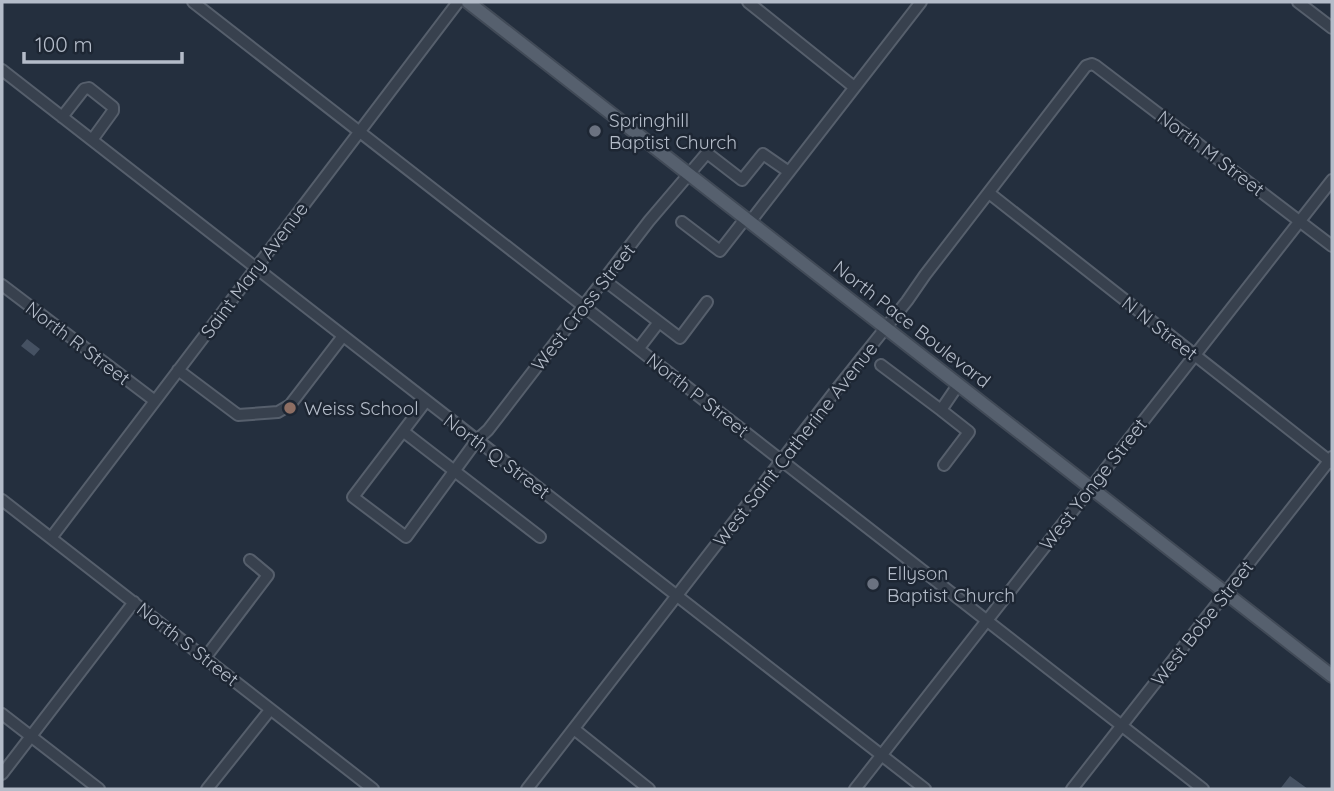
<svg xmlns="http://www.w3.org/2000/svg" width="1334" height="791" font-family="Quicksand,sans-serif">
<rect width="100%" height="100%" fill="#242f3e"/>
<path fill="#455162" d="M 27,339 L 40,349 L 34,356 L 21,346 Z
M 1290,776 L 1308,789 L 1280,789 Z"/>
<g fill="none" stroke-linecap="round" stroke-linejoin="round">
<defs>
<path id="minor" d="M 193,2 L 1203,789
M 748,2 L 854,87
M 1298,2 L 1332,28
M 2,70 L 925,789
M 62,117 L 84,89 L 89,88 L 113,107 L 113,111 L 92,140
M 989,193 L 1332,463
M 682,222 L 720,251 L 745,219
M 750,222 L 921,2
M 604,280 L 680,338 L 707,302
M 2,285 L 155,401
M 639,348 L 659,322
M 881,365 L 941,410 L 958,385
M 178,370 L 238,415 L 278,412 L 290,405 L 343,336
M 426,401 L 353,497 L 406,537 L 477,440 L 488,430 L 649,221 L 707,153 L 742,180 L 763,154 L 789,172
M 941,410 L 969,432 L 944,465
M 404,432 L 540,537
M 2,500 L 373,789
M 51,538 L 458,2
M 205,658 L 268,575 L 250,560
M 2,714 L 99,789
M 574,729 L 649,789
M 2,774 L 134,602
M 207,789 L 270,710
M 527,789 L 836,390 L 907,301 L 925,275 L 1086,66 L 1092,64 L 1096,66 L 1332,246
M 855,789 L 1332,180
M 1072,789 L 1332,457"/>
<path id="major" d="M 468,2 L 1332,676"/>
</defs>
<use href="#minor" stroke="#565f6c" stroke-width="14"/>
<use href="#major" stroke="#414a57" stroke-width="16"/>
<use href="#minor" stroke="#38414e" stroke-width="10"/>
<use href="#major" stroke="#56606e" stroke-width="12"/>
</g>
<g fill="#6b7280" stroke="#1d2633" stroke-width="2.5">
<circle cx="595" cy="131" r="7"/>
<circle cx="873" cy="584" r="7"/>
</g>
<circle fill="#8d6e63" stroke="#1d2633" stroke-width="2.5" cx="290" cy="408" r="7"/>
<g text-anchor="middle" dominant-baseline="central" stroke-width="5" stroke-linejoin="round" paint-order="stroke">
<g font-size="19" fill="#b4bcc9" stroke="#1d2633" text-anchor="start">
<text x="609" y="120">Springhill<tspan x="609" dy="22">Baptist Church</tspan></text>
<text x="304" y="408">Weiss School</text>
<text x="887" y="573">Ellyson<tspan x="887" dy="22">Baptist Church</tspan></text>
</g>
<g font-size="19" fill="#b4bcc9" stroke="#1d2633">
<text transform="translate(1211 153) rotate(37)">North M Street</text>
<text transform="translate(254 270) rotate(-53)">Saint Mary Avenue</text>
<text transform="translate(583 307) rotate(-52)">West Cross Street</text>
<text transform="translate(912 324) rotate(38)">North Pace Boulevard</text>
<text transform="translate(1160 328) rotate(38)">N N Street</text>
<text transform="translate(78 343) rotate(37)">North R Street</text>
<text transform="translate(698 395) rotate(38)">North P Street</text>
<text transform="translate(795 444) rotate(-52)">West Saint Catherine Avenue</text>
<text transform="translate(497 456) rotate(37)">North Q Street</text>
<text transform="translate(1093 484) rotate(-52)">West Yonge Street</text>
<text transform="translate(1202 623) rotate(-52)">West Bobe Street</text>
<text transform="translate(188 644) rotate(38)">North S Street</text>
</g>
</g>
<rect width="1334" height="791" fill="none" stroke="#b4bcc9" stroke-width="7"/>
<path d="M24 52v10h158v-10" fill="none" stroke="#b4bcc9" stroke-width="3.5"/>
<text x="35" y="52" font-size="21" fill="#b4bcc9" stroke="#1d2633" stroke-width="5" paint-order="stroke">100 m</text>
</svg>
